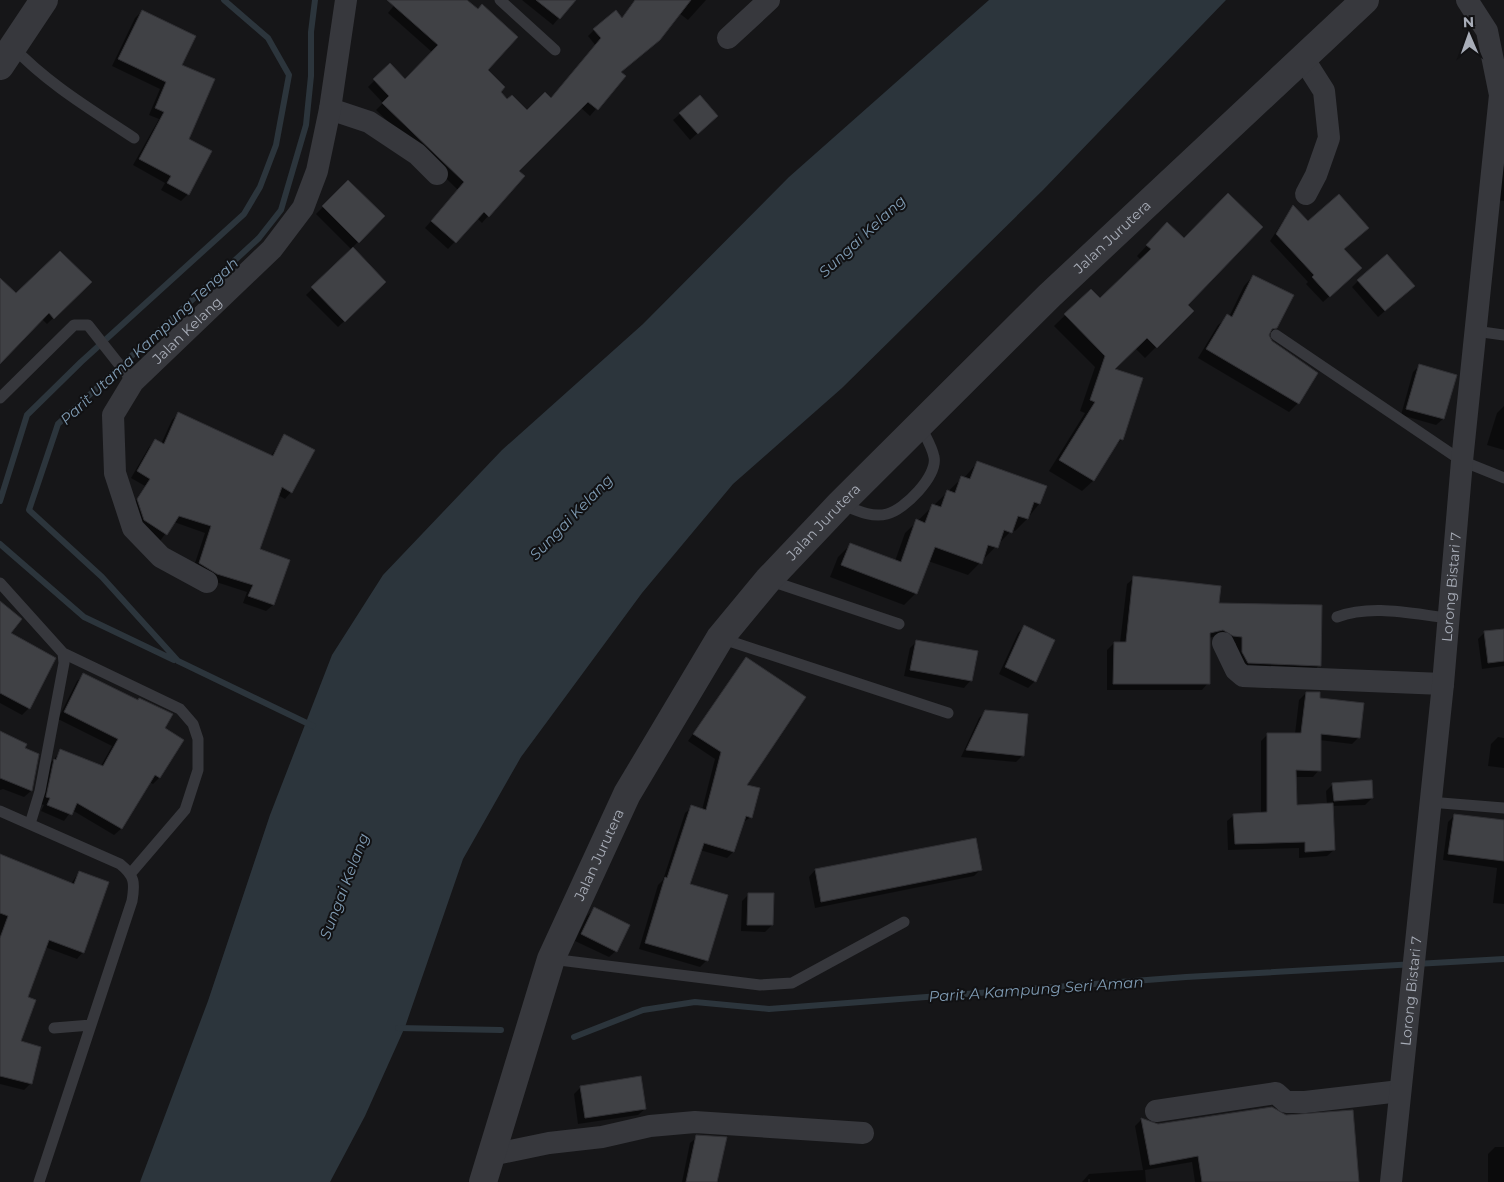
<svg xmlns="http://www.w3.org/2000/svg" width="1504" height="1182" font-family="Montserrat,sans-serif">
<rect width="100%" height="100%" fill="#161618"/>
<path fill="#2c353c" d="M 989,0 L 1226,0 L 1043,190 L 842,388 L 733,484 L 642,593 L 521,757 L 463,859 L 405,1027 L 365,1116 L 330,1182 L 140,1182 L 208,1001 L 270,815 L 332,655 L 383,575 L 502,450 L 643,324 L 789,177 Z"/>
<path fill="#0007" d="M 392,0 L 465,0 L 486,70 L 499,93 L 507,101 L 527,112 L 551,99 L 596,46 L 588,36 L 594,30 L 621,19 L 635,0 L 706,0 L 688,20 L 679,13 L 620,73 L 624,76 L 590,116 L 580,107 L 518,171 L 488,216 L 482,223 L 477,218 L 448,249 L 425,228 L 458,190 L 376,110 L 383,103 L 368,87 L 390,65 L 405,81 L 433,53 L 388,13 L 396,3 Z
M 522,0 L 574,0 L 553,25 Z
M 142,11 L 181,65 L 187,139 L 188,194 L 181,201 L 161,190 L 165,183 L 133,165 L 159,119 L 149,115 L 160,89 L 112,66 L 135,18 Z
M 700,97 L 710,122 L 690,140 L 673,120 Z
M 1504,166 L 1504,201 L 1497,200 L 1500,170 Z
M 348,182 L 383,216 L 352,248 L 385,282 L 338,327 L 306,295 L 352,250 L 316,214 Z
M 1293,206 L 1308,223 L 1343,250 L 1353,275 L 1323,302 L 1306,284 L 1308,282 L 1270,241 Z
M 1167,224 L 1186,305 L 1192,311 L 1145,358 L 1135,348 L 1113,370 L 1122,439 L 1112,449 L 1093,481 L 1082,491 L 1049,471 L 1085,413 L 1080,411 L 1095,367 L 1054,326 L 1091,290 L 1100,300 L 1141,260 L 1137,256 Z
M 1253,276 L 1276,327 L 1268,336 L 1298,403 L 1289,412 L 1198,358 L 1218,325 L 1229,317 L 1244,286 Z
M 1358,281 L 1406,293 L 1378,317 L 1352,287 Z
M 90,282 L 47,324 L 42,319 L 0,362 L 0,291 L 16,295 Z
M 1419,366 L 1443,419 L 1436,425 L 1401,415 L 1413,372 Z
M 1504,406 L 1504,450 L 1487,445 L 1497,413 Z
M 178,414 L 271,456 L 285,436 L 291,492 L 285,499 L 278,495 L 259,550 L 289,561 L 273,605 L 266,611 L 243,603 L 247,592 L 210,580 L 193,569 L 205,533 L 174,522 L 160,541 L 138,527 L 131,507 L 145,486 L 131,478 L 149,447 L 156,440 L 161,444 L 172,420 Z
M 977,463 L 1039,504 L 1027,519 L 1015,531 L 1012,530 L 968,575 L 928,561 L 916,593 L 904,605 L 830,577 L 838,557 L 850,545 L 895,561 L 905,533 L 962,478 L 964,478 Z
M 1134,578 L 1218,604 L 1319,665 L 1313,672 L 1241,669 L 1236,660 L 1236,643 L 1226,642 L 1216,636 L 1209,638 L 1208,683 L 1202,690 L 1107,690 L 1107,650 L 1114,643 L 1120,643 L 1127,584 Z
M 0,603 L 9,634 L 55,659 L 29,708 L 22,715 L 0,703 Z
M 1024,627 L 1035,681 L 1028,688 L 999,674 L 1018,633 Z
M 1504,630 L 1504,666 L 1482,669 L 1478,639 L 1485,632 Z
M 917,641 L 976,652 L 970,681 L 964,688 L 904,676 L 910,648 Z
M 746,658 L 745,785 L 751,817 L 742,823 L 733,852 L 727,858 L 700,850 L 689,885 L 707,960 L 700,967 L 639,949 L 658,885 L 663,880 L 685,813 L 692,807 L 702,810 L 715,759 L 688,741 Z
M 84,675 L 164,728 L 159,778 L 153,784 L 149,782 L 121,829 L 114,835 L 72,810 L 64,821 L 41,811 L 44,805 L 40,804 L 47,767 L 61,751 L 101,766 L 112,746 L 58,719 L 77,681 Z
M 1306,693 L 1319,699 L 1359,737 L 1352,744 L 1319,740 L 1319,770 L 1313,777 L 1295,777 L 1296,806 L 1327,805 L 1326,791 L 1333,784 L 1372,798 L 1365,805 L 1332,806 L 1334,850 L 1327,856 L 1299,858 L 1299,848 L 1228,850 L 1227,821 L 1234,815 L 1261,814 L 1261,741 L 1268,734 L 1295,734 L 1299,700 Z
M 986,711 L 1023,755 L 1016,762 L 961,757 L 979,718 Z
M 0,732 L 24,749 L 38,754 L 31,791 L 24,797 L 3,789 L 0,790 Z
M 1498,737 L 1504,738 L 1504,768 L 1488,766 L 1491,744 Z
M 1455,815 L 1504,821 L 1504,904 L 1493,903 L 1497,868 L 1443,860 L 1448,822 Z
M 0,856 L 71,884 L 79,872 L 83,952 L 77,959 L 45,947 L 26,998 L 19,1042 L 31,1083 L 24,1090 L 0,1084 Z
M 981,869 L 974,876 L 815,908 L 809,877 L 815,870 Z
M 749,894 L 772,925 L 765,932 L 741,931 L 742,901 Z
M 594,909 L 616,951 L 609,957 L 575,941 L 587,916 Z
M 580,1088 L 645,1109 L 638,1115 L 578,1124 L 574,1094 Z
M 1142,1119 L 1158,1125 L 1357,1182 L 1195,1182 L 1192,1162 L 1145,1170 L 1146,1182 L 1090,1182 L 1090,1179 L 1088,1179 L 1088,1182 L 1082,1182 L 1089,1174 L 1143,1170 L 1135,1126 Z
M 697,1137 L 716,1182 L 682,1182 L 690,1143 Z
M 1495,1147 L 1504,1147 L 1504,1182 L 1488,1182 L 1488,1154 Z"/>
<g fill="none" stroke-linecap="round" stroke-linejoin="round">
<path stroke="#2c353c" stroke-width="6" d="M 0,501 L 27,415 L 81,362 L 244,214 L 260,187 L 276,145 L 289,75 L 268,38 L 224,0
M 0,544 L 84,617 L 174,660
M 313,726 L 178,661 L 102,577 L 29,510 L 58,424 L 259,238 L 281,210 L 306,125 L 311,76 L 311,32 L 315,0
M 398,1028 L 501,1030
M 574,1037 L 643,1010 L 695,1002 L 769,1009 L 1186,977 L 1504,959"/>
</g>
<path fill="#404145" stroke="#303034" d="M 387,0 L 467,0 L 478,9 L 482,4 L 518,37 L 488,70 L 505,87 L 501,92 L 507,99 L 512,95 L 527,110 L 545,92 L 551,98 L 601,38 L 593,29 L 616,10 L 622,18 L 635,0 L 691,0 L 660,40 L 621,72 L 626,76 L 598,110 L 588,102 L 519,171 L 525,176 L 489,217 L 484,212 L 456,243 L 431,221 L 464,182 L 382,103 L 389,96 L 373,79 L 390,63 L 405,79 L 438,45 Z
M 536,0 L 576,0 L 560,19 Z
M 142,10 L 196,36 L 182,65 L 215,79 L 189,139 L 212,151 L 189,195 L 167,183 L 171,176 L 139,159 L 164,112 L 155,108 L 166,82 L 118,59 Z
M 700,95 L 718,116 L 698,134 L 679,113 Z
M 348,180 L 385,216 L 359,243 L 322,206 Z
M 1228,193 L 1263,227 L 1188,305 L 1194,311 L 1157,348 L 1147,338 L 1115,369 L 1143,378 L 1123,440 L 1120,439 L 1094,481 L 1059,460 L 1095,402 L 1090,400 L 1105,356 L 1064,314 L 1091,289 L 1100,298 L 1151,249 L 1146,245 L 1167,222 L 1184,238 Z
M 1339,194 L 1369,228 L 1344,249 L 1362,268 L 1330,297 L 1312,277 L 1314,275 L 1276,234 L 1293,205 L 1308,221 Z
M 353,247 L 386,282 L 345,322 L 311,287 Z
M 60,251 L 92,282 L 54,319 L 49,313 L 0,364 L 0,278 L 16,293 Z
M 1387,254 L 1415,286 L 1385,311 L 1357,280 Z
M 1253,275 L 1294,295 L 1277,328 L 1272,329 L 1269,335 L 1272,341 L 1318,373 L 1299,404 L 1206,349 L 1227,314 L 1232,317 Z
M 1419,364 L 1457,375 L 1444,419 L 1406,409 Z
M 178,412 L 273,456 L 284,434 L 315,450 L 292,493 L 282,487 L 260,549 L 290,560 L 274,605 L 248,596 L 253,585 L 217,574 L 199,563 L 211,526 L 179,516 L 167,535 L 144,520 L 137,499 L 150,479 L 137,471 L 155,439 L 164,444 Z
M 977,461 L 1047,486 L 1040,504 L 1034,502 L 1028,519 L 1018,516 L 1012,533 L 1004,530 L 998,548 L 988,545 L 982,564 L 935,547 L 917,594 L 841,565 L 850,543 L 901,562 L 916,519 L 925,523 L 932,504 L 941,507 L 947,490 L 955,493 L 961,476 L 970,479 Z
M 1133,576 L 1221,586 L 1219,603 L 1322,605 L 1321,666 L 1248,663 L 1242,652 L 1242,637 L 1233,636 L 1223,630 L 1210,633 L 1210,684 L 1113,684 L 1114,642 L 1126,642 Z
M 0,601 L 22,619 L 11,633 L 56,658 L 30,709 L 0,693 Z
M 1024,625 L 1055,640 L 1036,682 L 1005,667 Z
M 1504,629 L 1504,661 L 1488,663 L 1484,631 Z
M 916,640 L 978,651 L 972,681 L 910,670 Z
M 746,657 L 806,697 L 747,785 L 760,788 L 752,818 L 746,816 L 734,852 L 704,843 L 690,884 L 728,895 L 708,961 L 645,943 L 665,877 L 667,878 L 691,805 L 706,810 L 721,752 L 693,734 Z
M 83,673 L 138,700 L 139,698 L 173,714 L 165,728 L 184,740 L 160,778 L 155,775 L 122,829 L 77,803 L 72,815 L 47,805 L 50,798 L 46,797 L 54,759 L 56,760 L 60,749 L 103,766 L 118,739 L 64,712 Z
M 1306,692 L 1320,692 L 1320,698 L 1364,703 L 1360,738 L 1321,734 L 1321,771 L 1296,770 L 1297,805 L 1333,803 L 1335,850 L 1305,852 L 1305,842 L 1235,844 L 1233,814 L 1267,812 L 1267,733 L 1301,733 Z
M 985,710 L 1028,714 L 1024,756 L 966,750 Z
M 0,731 L 27,744 L 25,748 L 39,754 L 32,791 L 0,778 Z
M 1372,780 L 1373,798 L 1334,801 L 1332,783 Z
M 1454,814 L 1504,820 L 1504,861 L 1448,854 Z
M 976,838 L 982,870 L 821,902 L 815,869 Z
M 0,854 L 74,884 L 79,871 L 109,882 L 84,953 L 49,940 L 28,997 L 36,1000 L 21,1041 L 41,1047 L 32,1084 L 0,1076 L 0,938 L 8,916 L 0,913 Z
M 748,893 L 774,893 L 773,925 L 747,925 Z
M 594,907 L 630,925 L 617,952 L 581,934 Z
M 641,1076 L 646,1109 L 585,1118 L 580,1086 Z
M 1272,1107 L 1286,1115 L 1353,1110 L 1359,1182 L 1202,1182 L 1198,1156 L 1150,1165 L 1141,1118 L 1158,1124 Z
M 696,1135 L 727,1137 L 717,1182 L 686,1182 Z"/>
<g fill="none" stroke-linecap="round" stroke-linejoin="round">
<path stroke="#37383d" stroke-width="11" d="M 500,0 L 555,50
M 13,47 C 48,84 92,110 134,138
M 1475,331 L 1504,335
M 1276,335 L 1462,461 L 1504,478
M 0,398 L 74,325 L 88,325 L 133,382
M 841,504 C 856,510 871,518 887,514 C 904,510 938,476 934,457 C 932,446 924,434 920,425
M 768,580 L 899,624
M 0,583 L 63,653 L 64,663 L 40,791 L 30,824
M 1337,617 C 1372,604 1412,614 1448,618
M 720,638 L 948,713
M 63,653 L 180,709 L 193,724 L 198,739 L 198,770 L 185,810 L 131,873
M 1429,802 L 1504,808
M 0,811 L 120,864 C 135,876 135,883 132,901 L 39,1182
M 551,959 L 760,985 L 792,983 L 904,922
M 54,1028 L 91,1025"/>
<g stroke="#37383d" stroke-width="22">
<path d="M 728,38 L 769,0"/>
<path d="M 1303,58 L 1324,91 L 1329,138 L 1316,175 L 1306,194"/>
<path d="M 330,109 L 369,122 L 417,154 L 437,174"/>
<path id="s1" d="M 207,582 L 161,557 L 133,528 L 115,473 L 113,415 L 133,382 L 272,249 L 303,208 L 317,171 L 330,109 L 346,0"/>
<path d="M 1223,643 L 1236,670 L 1243,676 L 1443,684"/>
<path d="M 1156,1111 L 1276,1093 L 1286,1102 L 1305,1102 L 1400,1091"/>
<path d="M 491,1155 L 549,1143 L 602,1137 L 650,1126 L 695,1122 L 863,1133"/>
<path id="s2" d="M 1391,1182 L 1443,684 L 1462,461 L 1500,95 L 1487,31 L 1467,0"/>
</g>
<g stroke="#37383d" stroke-width="28">
<path d="M 0,66 L 44,0"/>
<path id="s3" d="M 483,1182 L 551,959 L 627,794 L 720,638 L 768,580 L 840,504 L 1049,296 L 1365,0"/>
</g>
</g>
<g text-anchor="middle" dominant-baseline="central" stroke-width="4" stroke-linejoin="round" paint-order="stroke">
<g font-size="14" fill="#a8adb8" stroke="#111113">
<text stroke="none"><textPath href="#s3" startOffset="1158">Jalan Jurutera</textPath></text>
<text stroke="none"><textPath href="#s1" startOffset="322">Jalan Kelang</textPath></text>
<text stroke="none"><textPath href="#s3" startOffset="752">Jalan Jurutera</textPath></text>
<text stroke="none"><textPath href="#s2" startOffset="598">Lorong Bistari 7</textPath></text>
<text stroke="none"><textPath href="#s3" startOffset="348">Jalan Jurutera</textPath></text>
<text stroke="none"><textPath href="#s2" startOffset="192">Lorong Bistari 7</textPath></text>
</g>
<g font-size="15" font-style="italic" fill="#7f9bb3" stroke="#111113">
<text transform="translate(862 236) rotate(-43)">Sungai Kelang</text>
<text transform="translate(149 341) rotate(-43)">Parit Utama Kampung Tengah</text>
<text transform="translate(571 517) rotate(-46)">Sungai Kelang</text>
<text transform="translate(344 886) rotate(-69)">Sungai Kelang</text>
<text transform="translate(1036 989) rotate(-4)">Parit A Kampung Seri Aman</text>
</g>
</g>
<g transform="translate(1469 35) rotate(358)" stroke="#111113" stroke-width="4" paint-order="stroke">
<path d="M0-4L9 19L0 12L-9 19Z" fill="#a8adb8"/>
<text y="-8" font-size="14" font-weight="bold" text-anchor="middle" fill="#a8adb8">N</text>
</g>
</svg>
